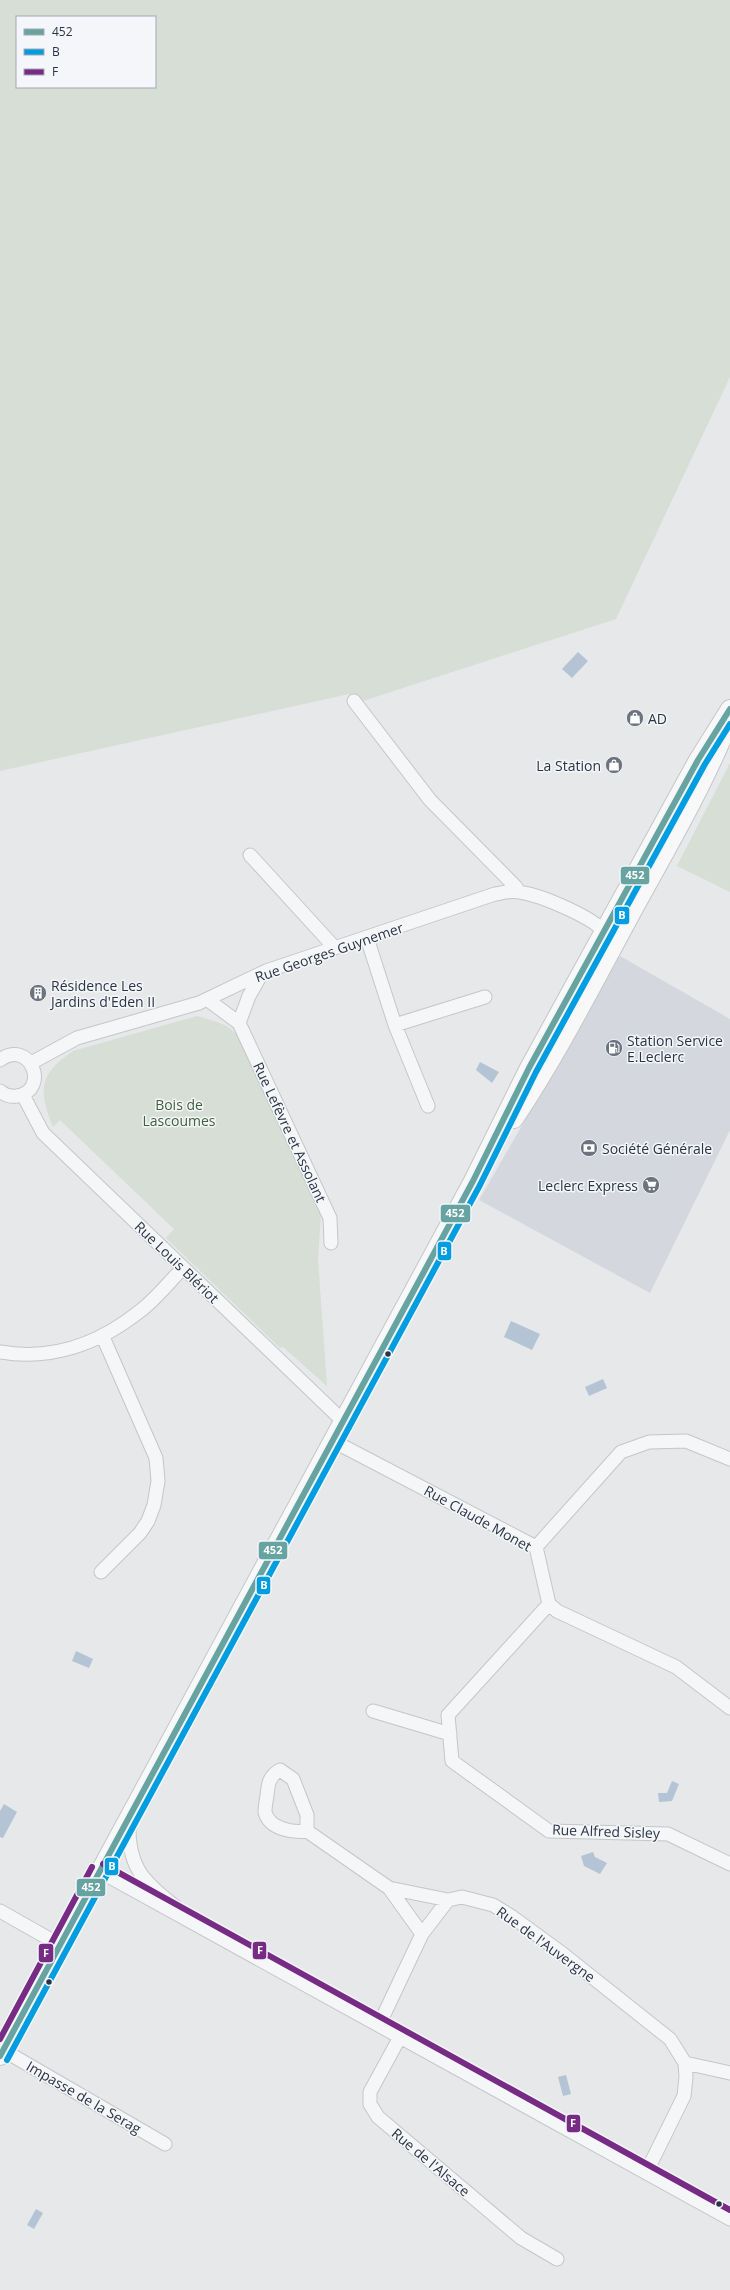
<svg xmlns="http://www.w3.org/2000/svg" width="730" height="2290" font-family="'Open Sans',sans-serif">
<rect width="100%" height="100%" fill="#e6e8ea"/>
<path fill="#d4d7dd" d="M 620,956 L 730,1019 L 730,1130 L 650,1293 L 479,1200 Z"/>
<path fill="#d6ded6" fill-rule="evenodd" d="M 0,0 L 730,0 L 730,377 L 616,619 L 363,701 L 349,694 L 0,771 ZM 17,17 L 155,17 L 155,87 L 17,87 Z
M 730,763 L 730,892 L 677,866 Z
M 197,1016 C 219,1023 229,1023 243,1042 L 321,1213 L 318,1259 L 327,1386 L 283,1347 L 280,1348 L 166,1238 L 174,1229 L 60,1120 L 53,1127 C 38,1090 39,1074 73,1051 Z"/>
<path fill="#b4c4d5" d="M 578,652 L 588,661 L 572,678 L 562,669 Z
M 480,1062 L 499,1072 L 492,1083 L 476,1070 Z
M 511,1321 L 540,1334 L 532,1350 L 504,1337 Z
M 603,1379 L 607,1388 L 589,1396 L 585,1387 Z
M 76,1651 L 93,1659 L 89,1668 L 72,1661 Z
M 672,1781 L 679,1784 L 672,1801 L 659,1802 L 658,1793 L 667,1793 Z
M 4,1804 L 17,1812 L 3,1838 L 0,1837 L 0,1811 Z
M 593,1852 L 595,1857 L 607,1863 L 600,1874 L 584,1866 L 581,1856 Z
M 566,2075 L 571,2094 L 563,2096 L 558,2077 Z
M 36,2209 L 43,2213 L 34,2229 L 27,2225 Z"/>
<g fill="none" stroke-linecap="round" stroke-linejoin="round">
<defs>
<path id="street" d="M 354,701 L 430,800 L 516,887 L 518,891
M 250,855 L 335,948
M 367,938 L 395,1025 L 428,1106
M 208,1000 L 239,1023 L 330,1218 L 331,1243
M 239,1023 L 249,996 L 262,973
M 395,1025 L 485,997
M 0,1060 C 30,1038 51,1090 17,1096 C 11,1097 5,1095 0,1091
M 31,1063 L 77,1038 L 199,1003 L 266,971 L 495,894 C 502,893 512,890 519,892 C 540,895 600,919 608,937
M 23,1095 L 43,1133 L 343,1421
M 0,1352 C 52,1361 100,1343 140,1311 C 156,1299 169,1282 183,1268
M 333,1441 L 536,1547 L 549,1604 L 557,1611 L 676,1667 L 730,1708
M 536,1547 L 621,1452 L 649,1442 L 686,1441 L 730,1459
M 101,1572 L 140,1533 L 148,1521 L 154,1505 L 158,1481 L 156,1458 L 103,1337
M 549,1604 L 448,1715 L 452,1761 L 549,1831 L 668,1834 L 730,1864
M 373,1711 L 450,1734
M 129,1820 C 127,1865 141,1880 176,1907
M 307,1831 C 293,1833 269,1829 265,1812 C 265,1807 266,1801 267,1796 C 268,1784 269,1776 280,1770 L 293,1779 L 307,1815 L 307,1831 L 389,1888 L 422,1934
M 99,1871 L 730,2219
M 389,1888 L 448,1900 L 462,1897 L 493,1905 L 511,1916 L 563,1954 L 670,2039 L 685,2063 L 686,2077 L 684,2096 L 646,2173
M 0,1911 L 60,1945
M 379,2025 L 422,1934 L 448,1900
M 400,2037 L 370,2092 L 370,2104 L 378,2117 L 521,2238 L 557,2259
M 3,2050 L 165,2144
M 685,2063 L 730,2073"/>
<path id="secondary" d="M 514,1119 C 558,1053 594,982 632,912 C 664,853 698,796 724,734
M 0,2056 L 473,1181 L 529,1068 L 698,760 L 730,709"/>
</defs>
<use href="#street" stroke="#c4c6c8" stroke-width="15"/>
<use href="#secondary" stroke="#c4c6c8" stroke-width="20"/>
<use href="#street" stroke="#f5f6f7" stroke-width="13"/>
<use href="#secondary" stroke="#f8f8f8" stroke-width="18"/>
<defs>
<path id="bus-1" d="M 0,2056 L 473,1181 L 529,1068 L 698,760 L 730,709"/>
<path id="bus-2" d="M 7,2060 L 480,1185 L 536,1072 L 705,764 L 730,724"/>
<path id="bus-3" d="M 103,1864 L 730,2210
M 0,2039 L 92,1867"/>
</defs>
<use href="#bus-1" stroke="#f4f6f9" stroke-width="9"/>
<use href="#bus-2" stroke="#f4f6f9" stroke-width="9"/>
<use href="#bus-3" stroke="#f4f6f9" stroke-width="9"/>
<use href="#bus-1" stroke="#66a3a1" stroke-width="6"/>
<use href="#bus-2" stroke="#009de0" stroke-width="6"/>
<use href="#bus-3" stroke="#772b85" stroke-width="6"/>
</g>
<defs>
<symbol id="shop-disc" viewBox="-11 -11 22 22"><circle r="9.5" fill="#6c737f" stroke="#f4f6f9"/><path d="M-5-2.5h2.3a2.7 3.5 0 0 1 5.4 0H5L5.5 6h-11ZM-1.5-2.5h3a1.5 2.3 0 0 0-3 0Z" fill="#fff"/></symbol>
<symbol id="building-disc" viewBox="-11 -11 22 22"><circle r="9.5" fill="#6c737f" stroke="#f4f6f9"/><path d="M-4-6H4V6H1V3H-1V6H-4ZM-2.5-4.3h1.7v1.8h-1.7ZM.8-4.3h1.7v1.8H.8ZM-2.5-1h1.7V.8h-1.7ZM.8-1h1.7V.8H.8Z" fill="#fff"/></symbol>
<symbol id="fuel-disc" viewBox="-11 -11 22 22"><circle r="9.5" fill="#6c737f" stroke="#f4f6f9"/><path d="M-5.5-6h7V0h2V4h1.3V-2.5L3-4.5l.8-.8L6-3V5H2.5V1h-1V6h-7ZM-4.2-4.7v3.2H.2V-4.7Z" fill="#fff"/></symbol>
<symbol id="bank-disc" viewBox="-11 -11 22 22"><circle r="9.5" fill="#6c737f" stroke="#f4f6f9"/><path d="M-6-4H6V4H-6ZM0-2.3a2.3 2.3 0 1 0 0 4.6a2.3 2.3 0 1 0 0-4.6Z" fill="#fff"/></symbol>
<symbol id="supermarket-disc" viewBox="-11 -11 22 22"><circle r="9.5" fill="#6c737f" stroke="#f4f6f9"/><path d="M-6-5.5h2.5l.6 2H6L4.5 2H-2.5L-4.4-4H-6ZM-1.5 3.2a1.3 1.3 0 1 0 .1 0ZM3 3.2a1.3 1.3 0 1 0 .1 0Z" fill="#fff"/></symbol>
</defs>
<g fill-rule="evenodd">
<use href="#shop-disc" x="625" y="708" width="20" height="20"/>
<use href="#shop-disc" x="604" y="755" width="20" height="20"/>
<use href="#building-disc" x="28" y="983" width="20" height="20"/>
<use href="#fuel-disc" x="604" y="1038" width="20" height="20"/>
<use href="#bank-disc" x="579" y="1138" width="20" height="20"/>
<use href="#supermarket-disc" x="641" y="1175" width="20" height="20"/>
</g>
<g fill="#2b3445" stroke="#f4f6f9" stroke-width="1.5">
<circle cx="388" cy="1354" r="3.5"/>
<circle cx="49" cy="1982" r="3.5"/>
<circle cx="719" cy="2204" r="3.5"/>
</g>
<g text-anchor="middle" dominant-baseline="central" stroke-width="3" stroke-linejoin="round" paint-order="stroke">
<g font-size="14" fill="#2b3445" stroke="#f4f6f9" text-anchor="start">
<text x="648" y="718">AD</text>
<text x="601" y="765" text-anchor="end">La Station</text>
<text x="51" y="985">Résidence Les<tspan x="51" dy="16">Jardins d'Eden II</tspan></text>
<text x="627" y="1040">Station Service<tspan x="627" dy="16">E.Leclerc</tspan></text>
<text x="602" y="1148">Société Générale</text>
<text x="638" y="1185" text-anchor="end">Leclerc Express</text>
</g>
<g font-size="14" fill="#2b3445" stroke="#f4f6f9">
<text transform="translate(329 952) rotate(-19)">Rue Georges Guynemer</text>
<text transform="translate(290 1132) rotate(65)">Rue Lefèvre et Assolant</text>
<text transform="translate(177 1262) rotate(44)">Rue Louis Blériot</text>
<text transform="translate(478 1518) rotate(29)">Rue Claude Monet</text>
<text transform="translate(606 1831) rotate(2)">Rue Alfred Sisley</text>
<text transform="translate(546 1944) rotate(36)">Rue de l'Auvergne</text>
<text transform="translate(84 2097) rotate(30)">Impasse de la Serag</text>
<text transform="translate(431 2162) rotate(40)">Rue de l'Alsace</text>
</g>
<g font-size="14" fill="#3f6138" stroke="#f4f6f9">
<text x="179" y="1104">Bois de<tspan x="179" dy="16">Lascoumes</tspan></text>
</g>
</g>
<g stroke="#f4f6f9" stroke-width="1.5">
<rect x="620" y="866" width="30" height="19" rx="4" fill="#66a3a1"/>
<rect x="614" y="906" width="16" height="19" rx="4" fill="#009de0"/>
<rect x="440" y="1204" width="31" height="19" rx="4" fill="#66a3a1"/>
<rect x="437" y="1241" width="15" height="20" rx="4" fill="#009de0"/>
<rect x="258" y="1541" width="30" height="19" rx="4" fill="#66a3a1"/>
<rect x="256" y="1576" width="15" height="19" rx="4" fill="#009de0"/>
<rect x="104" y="1857" width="15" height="19" rx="4" fill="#009de0"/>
<rect x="76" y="1878" width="30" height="19" rx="4" fill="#66a3a1"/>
<rect x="252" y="1941" width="15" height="19" rx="4" fill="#772b85"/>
<rect x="38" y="1943" width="16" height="20" rx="4" fill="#772b85"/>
<rect x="566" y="2114" width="15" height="19" rx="4" fill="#772b85"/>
</g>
<g font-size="11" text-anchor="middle" font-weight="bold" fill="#fff">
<text x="635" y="879">452</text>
<text x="622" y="919">B</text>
<text x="455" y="1217">452</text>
<text x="444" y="1255">B</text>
<text x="273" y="1554">452</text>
<text x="264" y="1589">B</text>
<text x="112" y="1870">B</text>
<text x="91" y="1891">452</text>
<text x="260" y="1954">F</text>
<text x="46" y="1957">F</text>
<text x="573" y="2127">F</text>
</g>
<rect x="16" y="16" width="140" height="72" fill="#f4f6f9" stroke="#a4a8b1"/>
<rect x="24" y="29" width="20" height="6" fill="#66a3a1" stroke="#a4a8b1"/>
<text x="52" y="36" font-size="12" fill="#2b3445">452</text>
<rect x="24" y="49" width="20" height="6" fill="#009de0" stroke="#a4a8b1"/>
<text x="52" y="56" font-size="12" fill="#2b3445">B</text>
<rect x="24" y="69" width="20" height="6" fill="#772b85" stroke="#a4a8b1"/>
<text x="52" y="76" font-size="12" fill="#2b3445">F</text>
</svg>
